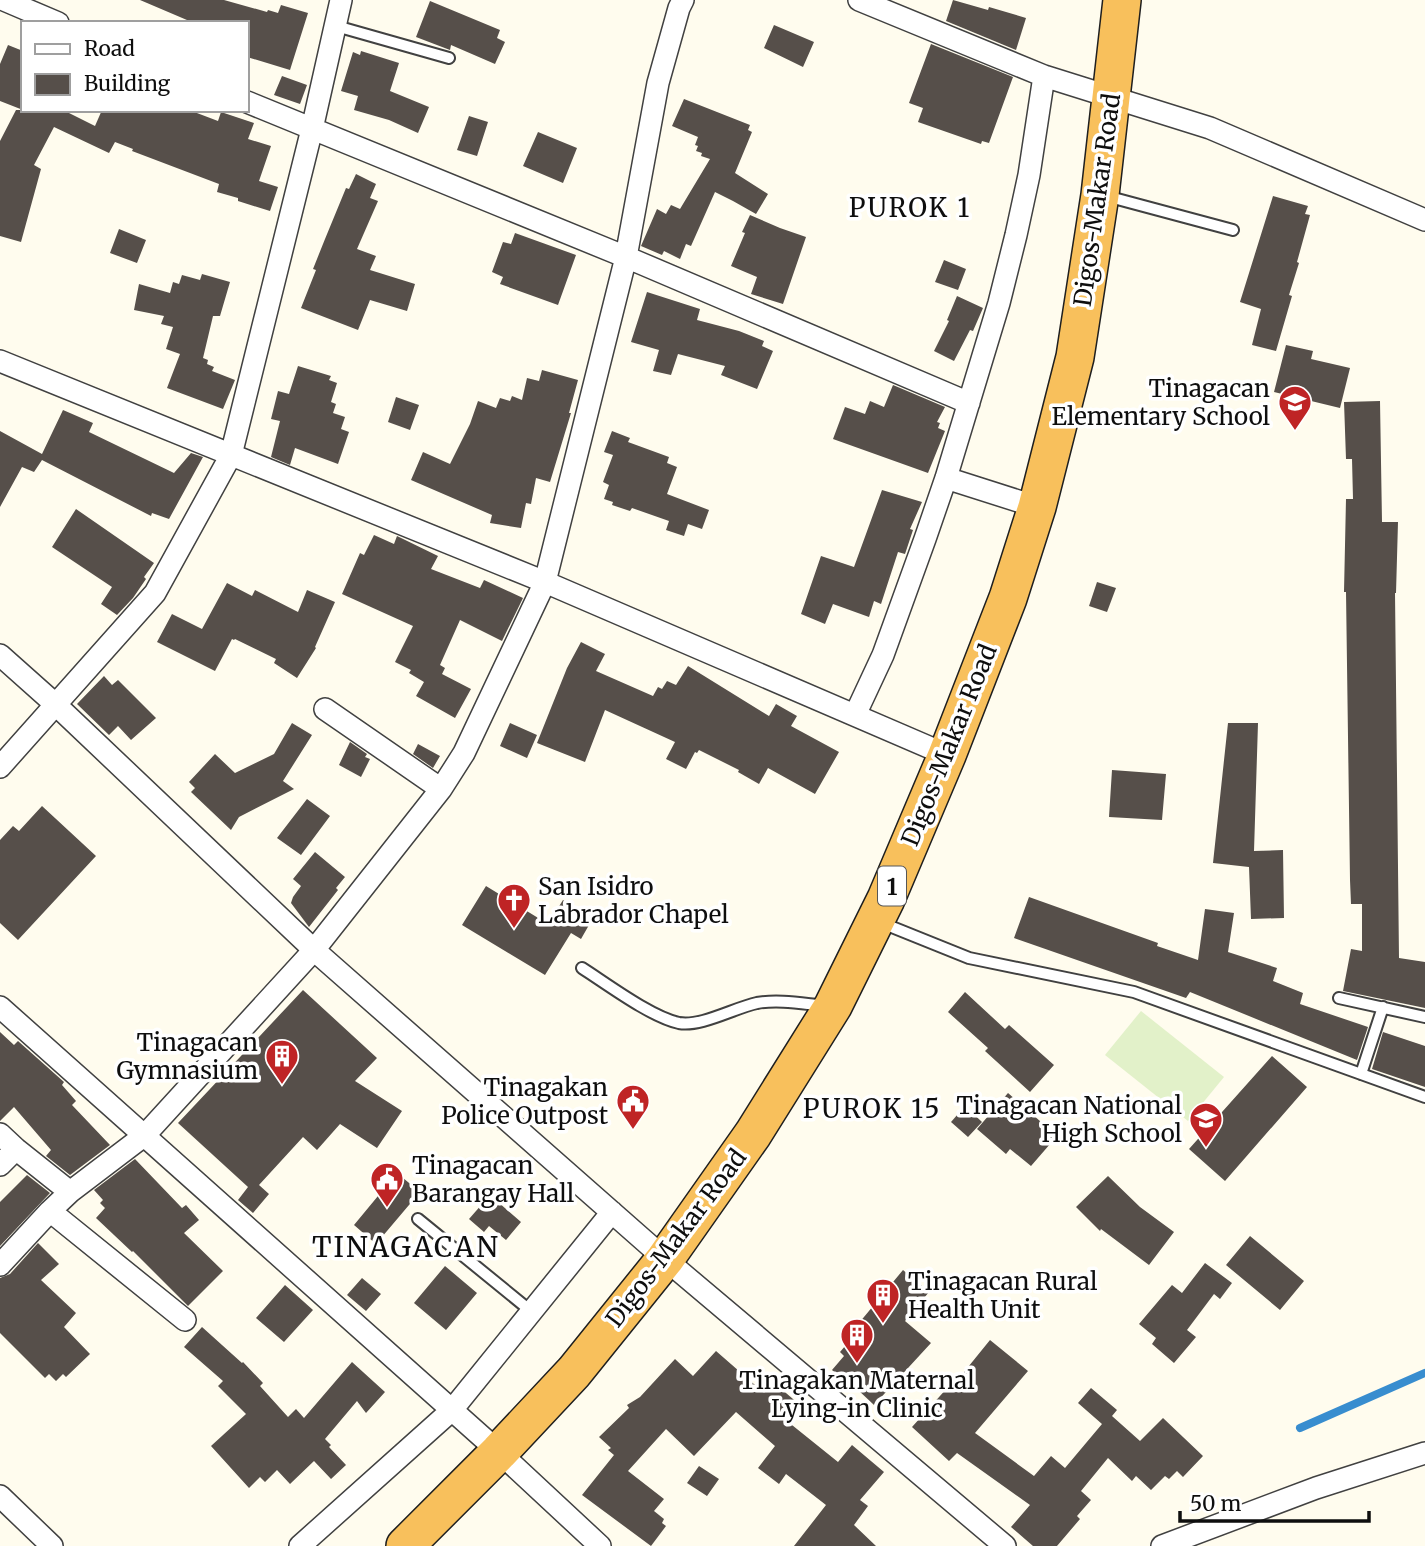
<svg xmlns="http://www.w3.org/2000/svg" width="1425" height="1546" font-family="Merriweather,serif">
<rect width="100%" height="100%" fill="#fffcee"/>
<path fill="#e2f1c9" d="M 1141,1011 L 1224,1077 L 1188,1121 L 1105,1055 Z"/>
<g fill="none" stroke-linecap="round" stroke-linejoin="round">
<path stroke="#388dcf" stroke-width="8" d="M 1300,1428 L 1425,1373"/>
</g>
<path fill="#564f4a" d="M 140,0 L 224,0 L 267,12 L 268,10 L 278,13 L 281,5 L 308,13 L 290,70 L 247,57 L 247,23 L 194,23 Z
M 953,0 L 988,10 L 989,7 L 1026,18 L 1016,50 L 946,21 Z
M 430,1 L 500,30 L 497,38 L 505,42 L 495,64 L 451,45 L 450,50 L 416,37 Z
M 774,25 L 814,42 L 803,67 L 764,48 Z
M 931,44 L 1013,77 L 989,143 L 982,141 L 981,144 L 918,122 L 923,108 L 909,103 Z
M 8,45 L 23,51 L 23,110 L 0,101 L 0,64 Z
M 361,51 L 399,63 L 390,91 L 429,107 L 418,133 L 389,120 L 354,110 L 358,96 L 341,91 L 353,52 L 360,55 Z
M 282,76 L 307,85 L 300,104 L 274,95 Z
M 684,99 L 750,125 L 748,130 L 752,132 L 735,173 L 768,194 L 756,214 L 733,201 L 715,192 L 691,246 L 686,244 L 680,259 L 664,251 L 662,255 L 641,246 L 657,209 L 666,214 L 671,205 L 680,209 L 710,159 L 701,156 L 702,153 L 696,151 L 698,146 L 695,145 L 698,137 L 672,126 Z
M 16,110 L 63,110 L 95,126 L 102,110 L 189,110 L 218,121 L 221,112 L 254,123 L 248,139 L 271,146 L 259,181 L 278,187 L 270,211 L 238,201 L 238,198 L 217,192 L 219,184 L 132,151 L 133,149 L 115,142 L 109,153 L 54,127 L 34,165 L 41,169 L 21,242 L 0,236 L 0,141 Z
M 469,116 L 488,122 L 477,156 L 457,150 Z
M 538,132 L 577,148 L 563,183 L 523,166 Z
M 356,174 L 376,184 L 370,198 L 378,201 L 357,249 L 376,256 L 370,270 L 415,284 L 407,311 L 370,300 L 358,330 L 301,308 L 316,270 L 313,269 L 325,239 L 346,188 L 349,189 Z
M 1273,196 L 1308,206 L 1305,214 L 1310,215 L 1297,262 L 1299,263 L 1289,295 L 1292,296 L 1276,351 L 1252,345 L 1261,309 L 1240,302 Z
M 750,215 L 780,228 L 806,237 L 783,304 L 751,294 L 757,277 L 731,266 L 745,233 L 742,232 Z
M 119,229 L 146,240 L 137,263 L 110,253 Z
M 515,233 L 576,255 L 558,305 L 500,284 L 503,277 L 492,272 L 503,242 L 511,244 Z
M 944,260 L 966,269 L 958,290 L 935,282 Z
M 202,274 L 230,282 L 220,316 L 213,316 L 203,358 L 208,360 L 207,364 L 214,367 L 212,371 L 235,380 L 223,409 L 167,388 L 180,354 L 166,349 L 173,327 L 161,324 L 164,316 L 134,310 L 139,284 L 170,293 L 173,282 L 179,284 L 182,275 L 200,280 Z
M 647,292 L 700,309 L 697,320 L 739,331 L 764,341 L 762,346 L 773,351 L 757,389 L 721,375 L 725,366 L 678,354 L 671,375 L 653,371 L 659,350 L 631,342 Z
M 957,296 L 983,308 L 973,331 L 970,330 L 954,361 L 934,351 L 949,321 L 947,320 Z
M 1286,345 L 1313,351 L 1311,359 L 1350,368 L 1340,408 L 1274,392 Z
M 298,366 L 331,376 L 329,380 L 337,383 L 331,402 L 336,404 L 333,413 L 345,417 L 341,429 L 349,432 L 338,464 L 295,448 L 290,465 L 271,457 L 280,421 L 271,419 L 278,391 L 289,394 Z
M 542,370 L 578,380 L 569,413 L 571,413 L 550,482 L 536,478 L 531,504 L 526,503 L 521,528 L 490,523 L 492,515 L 411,480 L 423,452 L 450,464 L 470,424 L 478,401 L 496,408 L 500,398 L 510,401 L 512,396 L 522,400 L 527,378 L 539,381 Z
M 893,385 L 945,407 L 937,422 L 940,423 L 938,428 L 945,431 L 928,473 L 833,439 L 845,407 L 865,414 L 870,401 L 884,407 Z
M 396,397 L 419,405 L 410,430 L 388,422 Z
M 1380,401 L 1382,522 L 1398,522 L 1396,593 L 1395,593 L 1399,958 L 1425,962 L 1425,1008 L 1343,991 L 1351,949 L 1362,951 L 1362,904 L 1351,904 L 1350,880 L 1346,592 L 1344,592 L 1346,499 L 1353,499 L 1352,459 L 1346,459 L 1344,402 Z
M 63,410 L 93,423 L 89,432 L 174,473 L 191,453 L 203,457 L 169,519 L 152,513 L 151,516 L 42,460 L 34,472 L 22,467 L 0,507 L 0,431 L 42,454 Z
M 612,431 L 630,438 L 628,442 L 669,457 L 667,463 L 677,467 L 667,494 L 709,510 L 702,529 L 688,524 L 684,536 L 666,530 L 669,521 L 632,508 L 630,511 L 612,505 L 613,502 L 604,499 L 609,485 L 603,482 L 613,455 L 604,452 Z
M 882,490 L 922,502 L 910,529 L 913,530 L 905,554 L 898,552 L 881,604 L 874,601 L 869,617 L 833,604 L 825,624 L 801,614 L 821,556 L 854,567 Z
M 76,509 L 154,563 L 144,577 L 146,579 L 133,598 L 117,615 L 101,604 L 112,587 L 52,547 Z
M 374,535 L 394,544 L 397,536 L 438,556 L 431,569 L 480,588 L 484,580 L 523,598 L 502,641 L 460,620 L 440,665 L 445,668 L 442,674 L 471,689 L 455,718 L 416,696 L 424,682 L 409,673 L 411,670 L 395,662 L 413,626 L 342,594 L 360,553 L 364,555 Z
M 1097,582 L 1116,588 L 1107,612 L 1089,606 Z
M 227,583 L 252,596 L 255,590 L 298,612 L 307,590 L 335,602 L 315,647 L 316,648 L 297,678 L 274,663 L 276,659 L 235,639 L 234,640 L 232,639 L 215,671 L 157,642 L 172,614 L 202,629 Z
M 581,642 L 605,654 L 596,671 L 653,696 L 658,687 L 662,689 L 667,681 L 676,685 L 688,666 L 769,716 L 776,704 L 797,716 L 791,726 L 839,752 L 815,794 L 768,768 L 759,784 L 738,772 L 739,770 L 699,750 L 697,753 L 695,752 L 686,769 L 666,759 L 675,742 L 605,710 L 585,762 L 537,743 L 567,668 Z
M 104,676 L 112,685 L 118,680 L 156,718 L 131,740 L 118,726 L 109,735 L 77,704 Z
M 292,723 L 312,735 L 283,781 L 294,789 L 239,817 L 231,830 L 191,792 L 195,788 L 189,782 L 215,754 L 235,773 L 274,754 Z
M 510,723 L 537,735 L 527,758 L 500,746 Z
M 1228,723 L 1258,723 L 1254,851 L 1283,850 L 1284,918 L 1251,919 L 1249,867 L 1213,863 Z
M 350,742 L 367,754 L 365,757 L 370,759 L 361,777 L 339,765 Z
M 418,744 L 440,756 L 433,768 L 413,754 Z
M 1112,770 L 1166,774 L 1162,820 L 1109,817 Z
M 307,799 L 330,816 L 301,855 L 277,838 Z
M 42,806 L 96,856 L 18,940 L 0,923 L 0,840 L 13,826 L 19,831 Z
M 315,852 L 345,877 L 336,888 L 338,890 L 309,927 L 291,903 L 293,897 L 301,886 L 293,879 Z
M 486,886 L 548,924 L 563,900 L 593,918 L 581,939 L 571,933 L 545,975 L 462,925 Z
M 1029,897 L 1158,943 L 1157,946 L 1198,960 L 1205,909 L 1234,913 L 1228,952 L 1277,968 L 1273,981 L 1303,993 L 1300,1004 L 1368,1027 L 1357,1060 L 1190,992 L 1186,998 L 1014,938 Z
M 303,990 L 377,1058 L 355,1081 L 402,1111 L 377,1148 L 340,1124 L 317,1150 L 303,1137 L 259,1185 L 269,1194 L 253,1213 L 238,1200 L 248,1187 L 178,1123 Z
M 965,992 L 1005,1029 L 1009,1025 L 1054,1065 L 1030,1092 L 985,1051 L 988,1048 L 948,1012 Z
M 0,1032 L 14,1045 L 18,1041 L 64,1082 L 62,1085 L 76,1101 L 72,1105 L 110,1145 L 70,1175 L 46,1156 L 51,1150 L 14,1107 L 0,1121 Z
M 1383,1032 L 1425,1046 L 1425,1087 L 1372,1069 Z
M 1272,1056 L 1307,1087 L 1225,1181 L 1189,1149 Z
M 1008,1093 L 1057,1136 L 1031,1166 L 1010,1149 L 1006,1154 L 977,1129 Z
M 965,1106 L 982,1122 L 968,1137 L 951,1122 Z
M 135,1159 L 182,1208 L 186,1205 L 199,1220 L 184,1233 L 223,1271 L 188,1306 L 133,1251 L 132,1252 L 96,1218 L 105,1208 L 100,1203 L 103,1200 L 94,1190 Z
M 397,1173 L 420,1192 L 376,1244 L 354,1225 Z
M 27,1175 L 50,1193 L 0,1246 L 0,1202 Z
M 1108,1176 L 1140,1207 L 1174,1232 L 1149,1265 L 1101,1229 L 1100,1231 L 1076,1207 Z
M 490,1195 L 521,1222 L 506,1240 L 489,1226 L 484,1232 L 469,1219 Z
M 1250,1236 L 1304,1281 L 1280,1310 L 1226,1265 Z
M 38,1243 L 59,1264 L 41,1280 L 76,1313 L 64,1327 L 90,1354 L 66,1377 L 63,1374 L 56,1381 L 49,1374 L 45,1378 L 0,1333 L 0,1278 L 10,1274 Z
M 1205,1263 L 1232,1283 L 1220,1299 L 1214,1294 L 1187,1330 L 1196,1337 L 1174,1363 L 1152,1344 L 1156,1338 L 1139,1324 L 1172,1285 L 1182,1293 Z
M 445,1266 L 477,1293 L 446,1330 L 414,1303 Z
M 903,1270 L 929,1292 L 905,1321 L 931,1343 L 874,1405 L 857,1389 L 856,1391 L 832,1370 L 844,1356 L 840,1352 L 857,1332 L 854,1329 Z
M 362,1278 L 381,1294 L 366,1311 L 347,1295 Z
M 285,1285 L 313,1310 L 284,1342 L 256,1318 Z
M 202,1327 L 242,1363 L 243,1362 L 263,1383 L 260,1386 L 288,1417 L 296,1409 L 304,1418 L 352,1362 L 385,1392 L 366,1413 L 357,1401 L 325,1439 L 331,1445 L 329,1447 L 346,1465 L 331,1479 L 314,1461 L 290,1484 L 277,1470 L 265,1482 L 260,1477 L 249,1488 L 211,1446 L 246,1414 L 218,1386 L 223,1381 L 184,1347 Z
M 990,1340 L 1028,1371 L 975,1433 L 1034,1476 L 1051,1456 L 1065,1468 L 1102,1424 L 1078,1403 L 1091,1388 L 1117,1410 L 1112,1416 L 1140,1441 L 1163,1418 L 1203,1456 L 1183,1477 L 1177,1471 L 1169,1479 L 1165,1476 L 1151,1490 L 1136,1476 L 1132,1481 L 1108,1458 L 1081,1491 L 1091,1500 L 1077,1516 L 1080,1519 L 1057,1546 L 1033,1546 L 1011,1527 L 1030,1505 L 957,1453 L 949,1461 L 912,1427 L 958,1376 L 960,1377 Z
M 716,1351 L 763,1392 L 772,1381 L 800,1405 L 787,1421 L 838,1462 L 852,1445 L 884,1472 L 860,1500 L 868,1506 L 854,1525 L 876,1546 L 794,1546 L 826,1505 L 786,1474 L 779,1484 L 758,1468 L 775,1446 L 736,1412 L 694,1456 L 666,1429 L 628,1471 L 664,1499 L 654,1511 L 664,1519 L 662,1523 L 666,1526 L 651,1546 L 582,1495 L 614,1455 L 608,1450 L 611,1448 L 599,1437 L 629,1408 L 627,1405 L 640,1397 L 675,1359 L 693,1376 Z
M 699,1466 L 719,1479 L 707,1496 L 687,1483 Z"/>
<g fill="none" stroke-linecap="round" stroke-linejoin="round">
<defs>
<path id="service" d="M 336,26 L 449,58
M 1106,196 L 1233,230
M 882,923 L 969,958 L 1134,992 L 1425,1097
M 582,968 C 607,984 651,1017 679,1023 C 701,1027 734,1008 757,1003 C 780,999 804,1004 827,1006
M 1339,998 L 1425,1017
M 1361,1074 L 1383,1007
M 418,1219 L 532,1312"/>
<path id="minor" d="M 4,0 L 58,23
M 859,0 L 1044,76 L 1210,128 L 1425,220
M 247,102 L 626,257 L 969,403
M 0,361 L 545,582 L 947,755
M 946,478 L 1037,507
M 0,655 L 55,704 L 314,950 L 665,1259 L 1005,1546
M 325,709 L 441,789
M 855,715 L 883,655 L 925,539 L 946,478 L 999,303 L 1016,235 L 1029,175 L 1044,76
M 0,767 L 155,593 L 231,455 L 312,129 L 341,0
M 0,1007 L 499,1452 L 600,1546
M 0,1134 L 16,1149 L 70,1192
M 0,1165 L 16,1149
M 50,1211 L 185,1320
M 0,1265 L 50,1211 L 70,1192 L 145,1135 L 314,950 L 441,789 L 464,753 L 545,582 L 626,257 L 658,83 L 679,8 L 683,0
M 0,1496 L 52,1546
M 300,1546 L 452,1410 L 612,1212
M 1162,1546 L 1316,1488 L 1425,1453"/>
<path id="trunk" d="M 405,1546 L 499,1452 L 574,1372 L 665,1259 L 753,1134 L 833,1006 L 886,899 L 947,755 L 1008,598 L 1037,507 L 1075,357 L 1100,195 L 1122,0"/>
</defs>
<use href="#service" stroke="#414141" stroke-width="14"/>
<use href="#minor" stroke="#414141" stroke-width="24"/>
<use href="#trunk" stroke="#1f1f1f" stroke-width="40"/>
<use href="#service" stroke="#fff" stroke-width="10"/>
<use href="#minor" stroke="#fff" stroke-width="21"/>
<use href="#trunk" stroke="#f8c05c" stroke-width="37"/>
</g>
<defs>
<symbol id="school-pin" viewBox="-11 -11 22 30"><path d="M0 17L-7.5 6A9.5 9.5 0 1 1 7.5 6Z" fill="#bf2425" stroke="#fff"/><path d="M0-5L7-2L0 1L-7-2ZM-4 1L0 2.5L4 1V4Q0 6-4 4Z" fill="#fff"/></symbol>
<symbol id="church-pin" viewBox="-11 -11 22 30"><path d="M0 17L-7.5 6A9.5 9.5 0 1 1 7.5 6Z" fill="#bf2425" stroke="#fff"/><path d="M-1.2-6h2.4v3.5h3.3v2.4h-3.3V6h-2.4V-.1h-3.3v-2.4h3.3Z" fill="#fff"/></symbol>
<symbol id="building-pin" viewBox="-11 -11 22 30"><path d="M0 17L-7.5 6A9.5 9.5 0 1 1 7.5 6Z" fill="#bf2425" stroke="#fff"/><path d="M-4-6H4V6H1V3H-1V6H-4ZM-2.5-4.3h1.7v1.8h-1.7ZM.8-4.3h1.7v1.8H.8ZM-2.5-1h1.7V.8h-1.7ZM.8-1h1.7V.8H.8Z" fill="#fff"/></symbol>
<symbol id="civic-pin" viewBox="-11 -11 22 30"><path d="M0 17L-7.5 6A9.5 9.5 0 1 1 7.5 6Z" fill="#bf2425" stroke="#fff"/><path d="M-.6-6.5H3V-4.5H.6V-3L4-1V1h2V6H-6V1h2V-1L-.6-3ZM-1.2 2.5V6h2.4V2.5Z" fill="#fff"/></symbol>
</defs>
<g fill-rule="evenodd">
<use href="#school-pin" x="1276" y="383" width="38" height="52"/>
<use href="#church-pin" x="495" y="881" width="38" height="52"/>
<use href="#building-pin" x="263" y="1037" width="38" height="52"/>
<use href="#civic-pin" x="614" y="1082" width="38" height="52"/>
<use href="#school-pin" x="1187" y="1100" width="38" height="52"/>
<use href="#civic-pin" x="368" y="1160" width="38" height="52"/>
<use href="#building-pin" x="864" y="1276" width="38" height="52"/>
<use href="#building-pin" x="838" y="1316" width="38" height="52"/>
</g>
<g text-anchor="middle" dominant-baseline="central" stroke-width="7" stroke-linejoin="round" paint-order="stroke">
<rect fill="#fff" stroke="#565656" stroke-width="2" x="878" y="866.5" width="28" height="39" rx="5"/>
<g font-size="23" font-weight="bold" fill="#0e0e0e">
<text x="892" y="886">1</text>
</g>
<g font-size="24" fill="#0e0e0e" stroke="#fff">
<text transform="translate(1097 200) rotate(-82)">Digos-Makar Road</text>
<text transform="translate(949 745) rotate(-68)">Digos-Makar Road</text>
<text transform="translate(676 1238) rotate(-53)">Digos-Makar Road</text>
</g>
<g font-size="24" fill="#0e0e0e" stroke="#fff" text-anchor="end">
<text x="1270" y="388">Tinagacan<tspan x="1270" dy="28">Elementary School</tspan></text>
<text x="538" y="886" text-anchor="start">San Isidro<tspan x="538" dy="28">Labrador Chapel</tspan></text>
<text x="258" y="1042">Tinagacan<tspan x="258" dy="28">Gymnasium</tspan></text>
<text x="608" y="1087">Tinagakan<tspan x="608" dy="28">Police Outpost</tspan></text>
<text x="1182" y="1105">Tinagacan National<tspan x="1182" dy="28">High School</tspan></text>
<text x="412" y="1165" text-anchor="start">Tinagacan<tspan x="412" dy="28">Barangay Hall</tspan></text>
<text x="908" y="1281" text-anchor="start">Tinagacan Rural<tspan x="908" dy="28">Health Unit</tspan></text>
<text x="857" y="1380" text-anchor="middle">Tinagakan Maternal<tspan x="857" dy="28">Lying-in Clinic</tspan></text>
</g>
<g font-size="26" letter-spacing="2" fill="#0e0e0e" stroke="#fff">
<text x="910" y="207">PUROK 1</text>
<text x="872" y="1108">PUROK 15</text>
</g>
<g font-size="28" letter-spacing="2" fill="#0e0e0e" stroke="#fff">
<text x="406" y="1247">TINAGACAN</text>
</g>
</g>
<rect x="21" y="21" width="228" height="91" fill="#ffffff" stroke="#9f9f9f" stroke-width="2"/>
<rect x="35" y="44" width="35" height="10" fill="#ffffff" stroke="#9f9f9f" stroke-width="2"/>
<text x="84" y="56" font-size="21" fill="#0e0e0e">Road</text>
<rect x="35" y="74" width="35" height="21" fill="#564f4a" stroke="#9f9f9f" stroke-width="2"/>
<text x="84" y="91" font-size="21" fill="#0e0e0e">Building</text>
<path d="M1180 1511v10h189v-10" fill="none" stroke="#0e0e0e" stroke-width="3.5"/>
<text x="1190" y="1511" font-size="21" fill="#0e0e0e" stroke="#ffffff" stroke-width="5" paint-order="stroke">50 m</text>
</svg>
